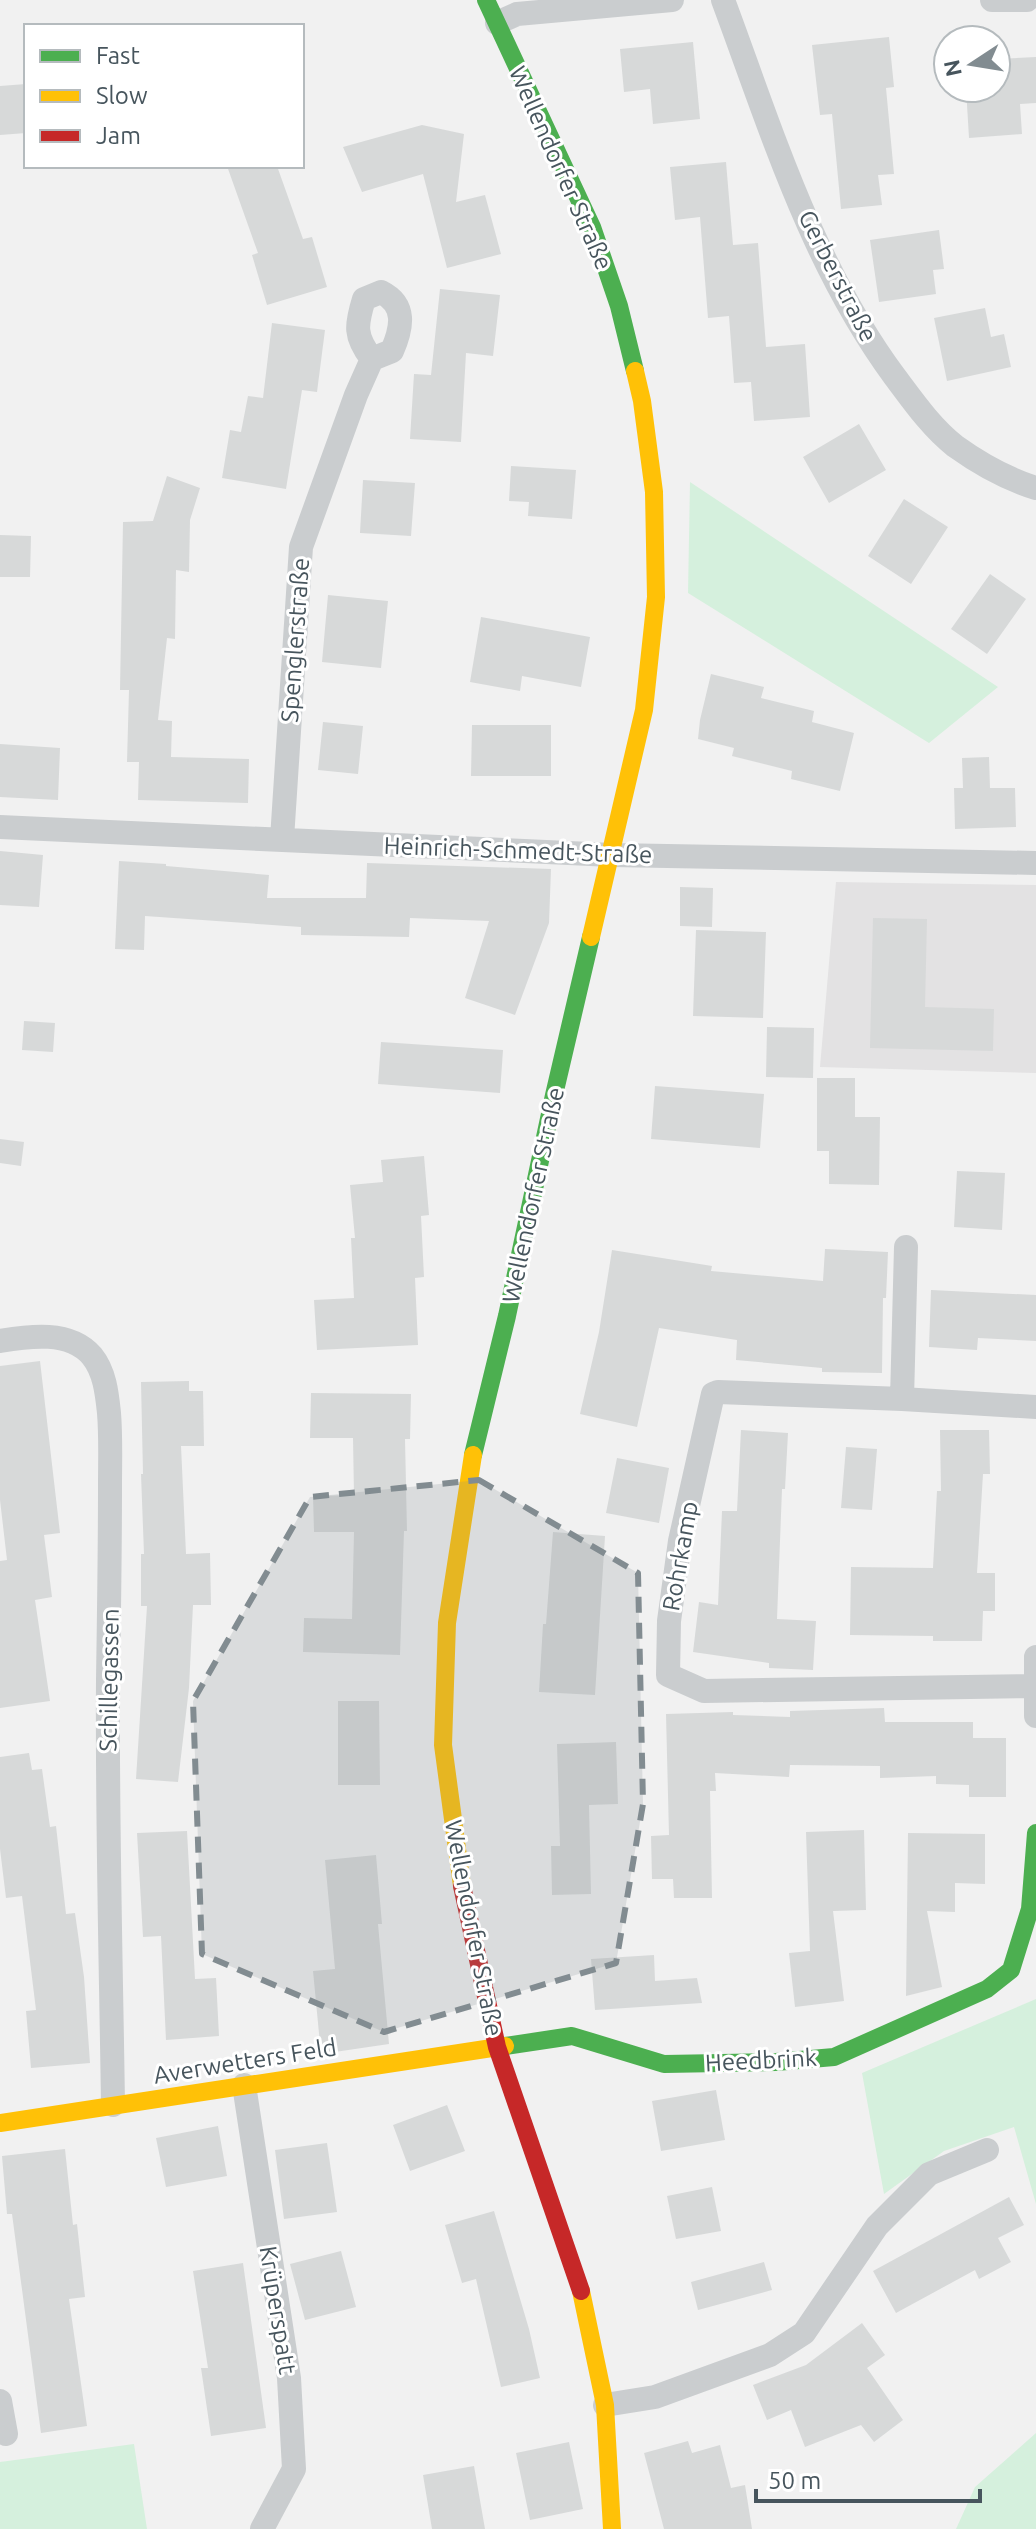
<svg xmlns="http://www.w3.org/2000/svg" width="1036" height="2529" font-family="Ubuntu,sans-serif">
<rect width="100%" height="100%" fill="#f1f1f1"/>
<path fill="#e3e2e3" d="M 836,882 L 1036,885 L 1036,1073 L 820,1067 Z"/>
<path fill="#d5f0dd" d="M 690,482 L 998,687 L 929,743 L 688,593 Z
M 1036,1999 L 1036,2204 L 1014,2127 L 944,2151 L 884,2194 L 862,2073 Z
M 1036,2433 L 1036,2529 L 956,2529 L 975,2487 Z
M 134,2444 L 147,2529 L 0,2529 L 0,2462 Z"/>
<path fill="#d7d9d9" d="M 889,37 L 894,87 L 886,88 L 894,174 L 878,175 L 882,205 L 841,209 L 832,114 L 820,115 L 812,45 Z
M 693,42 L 700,119 L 653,124 L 650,89 L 624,92 L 620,49 Z
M 1036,57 L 1036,103 L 1020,104 L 1022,134 L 969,138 L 966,88 L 996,88 L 996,59 Z
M 26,84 L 26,133 L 0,135 L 0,86 Z
M 422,125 L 464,134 L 456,202 L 485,195 L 501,254 L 447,268 L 423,174 L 362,192 L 343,147 Z
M 726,162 L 733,245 L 758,243 L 766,347 L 805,344 L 810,417 L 754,421 L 751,382 L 734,383 L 729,316 L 708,318 L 700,217 L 675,220 L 670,167 Z
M 227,166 L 277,166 L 303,239 L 312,237 L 327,287 L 267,305 L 252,255 L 258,253 Z
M 939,230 L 944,269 L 933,270 L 936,294 L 879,302 L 870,240 Z
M 440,289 L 500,295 L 493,356 L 466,353 L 461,442 L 410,439 L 414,374 L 431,375 Z
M 985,308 L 991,337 L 1004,334 L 1011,367 L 947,381 L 934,318 Z
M 272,323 L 325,330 L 317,392 L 302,390 L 286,489 L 222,478 L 230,430 L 241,432 L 248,396 L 263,398 Z
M 859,424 L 886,470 L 829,503 L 803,457 Z
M 511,466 L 576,470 L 572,519 L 528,516 L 529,502 L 509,501 Z
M 167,476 L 200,488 L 190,520 L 189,572 L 176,570 L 175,639 L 167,638 L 158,720 L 172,721 L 171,757 L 249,759 L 248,803 L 138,800 L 139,762 L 127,762 L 129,690 L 120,690 L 123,522 L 153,521 Z
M 363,480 L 415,483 L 411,536 L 360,533 Z
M 904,499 L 948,527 L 911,584 L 868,556 Z
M 0,535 L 31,536 L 30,577 L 0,577 Z
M 990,574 L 1026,599 L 987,654 L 951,629 Z
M 328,595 L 388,601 L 381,668 L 322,662 Z
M 481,617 L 590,637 L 581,687 L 522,676 L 520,691 L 470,682 Z
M 711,674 L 764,687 L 761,698 L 814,711 L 812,722 L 854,733 L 840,791 L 791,779 L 792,771 L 732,756 L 734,748 L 698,739 L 700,720 Z
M 323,722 L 363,726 L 358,774 L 318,770 Z
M 472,725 L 551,725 L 551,776 L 471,776 Z
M 0,744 L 60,748 L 58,800 L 0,797 Z
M 989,757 L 990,788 L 1015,788 L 1016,827 L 955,829 L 954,788 L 963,788 L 962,758 Z
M 0,851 L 43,855 L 39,907 L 0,905 Z
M 119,861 L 166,864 L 166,866 L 269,875 L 267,898 L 366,898 L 367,863 L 551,869 L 549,923 L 515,1015 L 465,998 L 489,921 L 410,918 L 409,937 L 301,935 L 301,927 L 145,916 L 144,950 L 115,949 Z
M 680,887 L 713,888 L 712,927 L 680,926 Z
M 873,918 L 927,919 L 925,1007 L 994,1009 L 993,1051 L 870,1048 Z
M 696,930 L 766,932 L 763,1018 L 693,1016 Z
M 24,1021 L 55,1023 L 53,1052 L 22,1050 Z
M 767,1027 L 814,1028 L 813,1078 L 766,1077 Z
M 381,1042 L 503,1050 L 500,1093 L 378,1084 Z
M 817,1078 L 855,1078 L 855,1117 L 880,1117 L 879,1185 L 829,1184 L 829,1151 L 817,1151 Z
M 655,1086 L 764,1094 L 760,1148 L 651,1139 Z
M 0,1139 L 24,1142 L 21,1166 L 0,1163 Z
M 424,1156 L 429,1215 L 421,1216 L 424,1277 L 415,1278 L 418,1345 L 317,1350 L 314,1300 L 354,1298 L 351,1238 L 355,1238 L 350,1185 L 383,1182 L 381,1160 Z
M 957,1171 L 1005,1173 L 1002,1230 L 954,1227 Z
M 825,1249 L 888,1252 L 886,1298 L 883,1298 L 882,1373 L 822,1372 L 822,1368 L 736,1360 L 737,1340 L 659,1328 L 637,1427 L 580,1414 L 599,1332 L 612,1250 L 712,1266 L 711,1271 L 823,1281 Z
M 931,1290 L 1036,1295 L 1036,1341 L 978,1338 L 977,1350 L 929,1347 Z
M 40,1361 L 60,1533 L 44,1535 L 52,1597 L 35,1600 L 50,1701 L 0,1708 L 0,1561 L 7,1560 L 0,1500 L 0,1366 Z
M 189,1381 L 189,1391 L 203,1391 L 204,1446 L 181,1446 L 186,1554 L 210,1553 L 211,1605 L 193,1605 L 189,1688 L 178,1782 L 136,1779 L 147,1606 L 141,1606 L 141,1554 L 144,1554 L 141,1474 L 143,1474 L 141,1382 Z
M 311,1393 L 411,1394 L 410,1439 L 405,1439 L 407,1531 L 404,1531 L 400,1655 L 303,1652 L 304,1618 L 352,1619 L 354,1532 L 314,1532 L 313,1496 L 354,1495 L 353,1438 L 310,1438 Z
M 741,1430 L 788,1433 L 785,1489 L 782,1489 L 777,1619 L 816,1621 L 813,1670 L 769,1668 L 769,1663 L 693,1652 L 699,1602 L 718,1605 L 722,1511 L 737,1511 Z
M 940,1430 L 989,1430 L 990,1474 L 983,1474 L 977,1573 L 995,1573 L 995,1611 L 983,1611 L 982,1641 L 933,1641 L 933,1636 L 850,1635 L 851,1567 L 933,1568 L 937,1491 L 941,1491 Z
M 846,1447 L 877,1449 L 872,1510 L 841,1508 Z
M 617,1458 L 669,1468 L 659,1523 L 606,1513 Z
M 553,1532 L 605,1536 L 595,1695 L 539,1692 L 543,1624 L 546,1624 Z
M 338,1701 L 379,1701 L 380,1785 L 338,1785 Z
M 884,1708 L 885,1722 L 973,1722 L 973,1738 L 1006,1738 L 1006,1797 L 969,1797 L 969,1785 L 936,1784 L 936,1776 L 880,1778 L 880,1766 L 790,1765 L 789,1777 L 715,1773 L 716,1791 L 710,1791 L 712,1898 L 674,1898 L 673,1879 L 652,1879 L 651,1836 L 669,1835 L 666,1714 L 733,1712 L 733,1715 L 790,1717 L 790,1711 Z
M 616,1742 L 618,1804 L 589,1805 L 591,1894 L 552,1895 L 551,1846 L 560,1846 L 557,1744 Z
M 29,1753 L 32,1770 L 42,1769 L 50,1827 L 56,1826 L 66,1914 L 75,1913 L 84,1977 L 90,2063 L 31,2068 L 26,2011 L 36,2010 L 22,1896 L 6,1898 L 0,1849 L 0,1757 Z
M 864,1830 L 866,1910 L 833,1911 L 844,2001 L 795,2007 L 789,1953 L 810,1951 L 806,1832 Z
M 187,1831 L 195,1979 L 216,1978 L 219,2036 L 166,2040 L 161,1936 L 143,1937 L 137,1833 Z
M 908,1833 L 985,1834 L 985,1884 L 955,1883 L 955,1912 L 927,1911 L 942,1987 L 906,1996 Z
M 376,1855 L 382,1924 L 378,1924 L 389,2044 L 321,2054 L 313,1971 L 335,1969 L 325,1860 Z
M 654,1955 L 655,1981 L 697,1978 L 702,2003 L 595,2010 L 591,1959 Z
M 716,2090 L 725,2140 L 661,2151 L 652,2101 Z
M 447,2105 L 465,2151 L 410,2171 L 393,2125 Z
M 218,2126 L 227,2176 L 166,2187 L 156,2138 Z
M 327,2143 L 337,2212 L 284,2219 L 275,2150 Z
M 65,2149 L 73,2225 L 77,2224 L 85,2297 L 69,2299 L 87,2426 L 41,2433 L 12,2214 L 7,2214 L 2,2156 Z
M 712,2187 L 721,2231 L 676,2239 L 667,2196 Z
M 1009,2197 L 1024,2225 L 998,2238 L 1011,2262 L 979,2279 L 975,2270 L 896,2313 L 873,2271 Z
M 494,2211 L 529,2329 L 540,2378 L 501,2387 L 476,2279 L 462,2283 L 445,2225 Z
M 341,2251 L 356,2307 L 305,2320 L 290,2264 Z
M 764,2262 L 772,2290 L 698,2310 L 691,2282 Z
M 243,2263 L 266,2428 L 211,2436 L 201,2368 L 208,2368 L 193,2271 Z
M 862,2323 L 885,2355 L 867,2368 L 903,2420 L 874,2442 L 861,2425 L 805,2447 L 791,2410 L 767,2420 L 753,2385 L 806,2365 Z
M 688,2441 L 692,2453 L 720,2445 L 731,2488 L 745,2485 L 752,2529 L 664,2529 L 644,2453 Z
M 569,2442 L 583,2509 L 530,2520 L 516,2453 Z
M 474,2466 L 485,2529 L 432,2529 L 423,2475 Z"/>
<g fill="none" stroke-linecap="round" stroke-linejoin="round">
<path stroke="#cacdcf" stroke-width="24" d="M 723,0 C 771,129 812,265 895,377 C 913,401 931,427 955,446 C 980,464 1007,479 1036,488
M 992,0 L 1027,0
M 497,23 L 517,14 L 672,0
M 0,827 L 612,855 L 1036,863
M 282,839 L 301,547 L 356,395 L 372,359 C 354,336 356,325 364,299 L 381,292 C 407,305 402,328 392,351 L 372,359
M 0,1341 C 29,1336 70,1330 92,1356 C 105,1372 107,1394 109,1413 C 111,1437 110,1462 110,1486 C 110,1551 109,1616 108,1680 C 107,1822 111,1964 113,2105
M 902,1399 L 906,1247
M 1036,1657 L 1036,1716
M 1035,1686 L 704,1691 L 668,1675 L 669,1621 L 680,1541 L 713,1394 L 718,1392 L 902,1399 L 1036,1407
M 244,2085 L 289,2378 L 294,2469 L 262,2529
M 0,2401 L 6,2434
M 605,2405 L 655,2397 L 770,2355 L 804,2333 L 877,2226 L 929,2174 L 987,2150"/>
<path stroke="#4caf50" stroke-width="18" d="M 486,0 L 592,227 L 619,306 L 635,371
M 473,1455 L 507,1316 L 554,1095 L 591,937
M 505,2046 L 572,2036 L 664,2064 L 776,2062 L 834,2057 L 987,1989 L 1011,1970 L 1030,1909 L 1036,1833"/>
<path stroke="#ffc107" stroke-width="18" d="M 591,937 L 644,710 L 656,597 L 654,492 L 642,401 L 635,371
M 462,1886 L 443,1745 L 447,1623 L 473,1455
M 0,2123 L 505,2046
M 581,2291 L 605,2405 L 612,2529"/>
<path stroke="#c62828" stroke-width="18" d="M 462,1886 L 497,2047 L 581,2291"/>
</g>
<path fill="#828c91" fill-opacity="0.2" stroke="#828c91" stroke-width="6" stroke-dasharray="16 10" stroke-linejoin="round" d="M 479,1480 L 638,1573 L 643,1804 L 616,1963 L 384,2032 L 202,1954 L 193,1701 L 310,1497 Z"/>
<g text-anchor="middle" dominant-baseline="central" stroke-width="6" stroke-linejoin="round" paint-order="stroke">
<g font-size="24" fill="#47555d" stroke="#fff">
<text transform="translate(561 168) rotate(66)">Wellendorfer Straße</text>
<text transform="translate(838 276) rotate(63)">Gerberstraße</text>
<text transform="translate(295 640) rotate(-86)">Spenglerstraße</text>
<text transform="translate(518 850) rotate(2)">Heinrich-Schmedt-Straße</text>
<text transform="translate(533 1195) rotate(-78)">Wellendorfer Straße</text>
<text transform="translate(680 1556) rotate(-80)">Rohrkamp</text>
<text transform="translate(109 1680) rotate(-89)">Schillegassen</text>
<text transform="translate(474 1928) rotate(79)">Wellendorfer Straße</text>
<text transform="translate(761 2060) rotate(-3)">Heedbrink</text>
<text transform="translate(245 2061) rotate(-9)">Averwetters Feld</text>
<text transform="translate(278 2310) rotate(81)">Krüperspatt</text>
</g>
</g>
<rect x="24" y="24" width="280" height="144" fill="#ffffff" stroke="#b5bbbe" stroke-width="2"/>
<rect x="40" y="50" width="40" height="12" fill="#4caf50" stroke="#b5bbbe" stroke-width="2"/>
<text x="96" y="64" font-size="24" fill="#47555d">Fast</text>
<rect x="40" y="90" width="40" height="12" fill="#ffc107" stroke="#b5bbbe" stroke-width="2"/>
<text x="96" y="104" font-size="24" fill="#47555d">Slow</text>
<rect x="40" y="130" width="40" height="12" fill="#c62828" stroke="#b5bbbe" stroke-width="2"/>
<text x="96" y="144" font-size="24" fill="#47555d">Jam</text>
<g transform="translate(972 64) rotate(258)"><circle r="38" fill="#ffffff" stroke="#b5bbbe" stroke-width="2"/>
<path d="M0-6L14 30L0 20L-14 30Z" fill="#828c91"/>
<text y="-12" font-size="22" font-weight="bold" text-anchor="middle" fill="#47555d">N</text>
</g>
<path d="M756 2489v12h224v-12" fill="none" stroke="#47555d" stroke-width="4"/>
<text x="768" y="2489" font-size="24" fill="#47555d" stroke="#ffffff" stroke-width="6" paint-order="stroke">50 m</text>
</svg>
